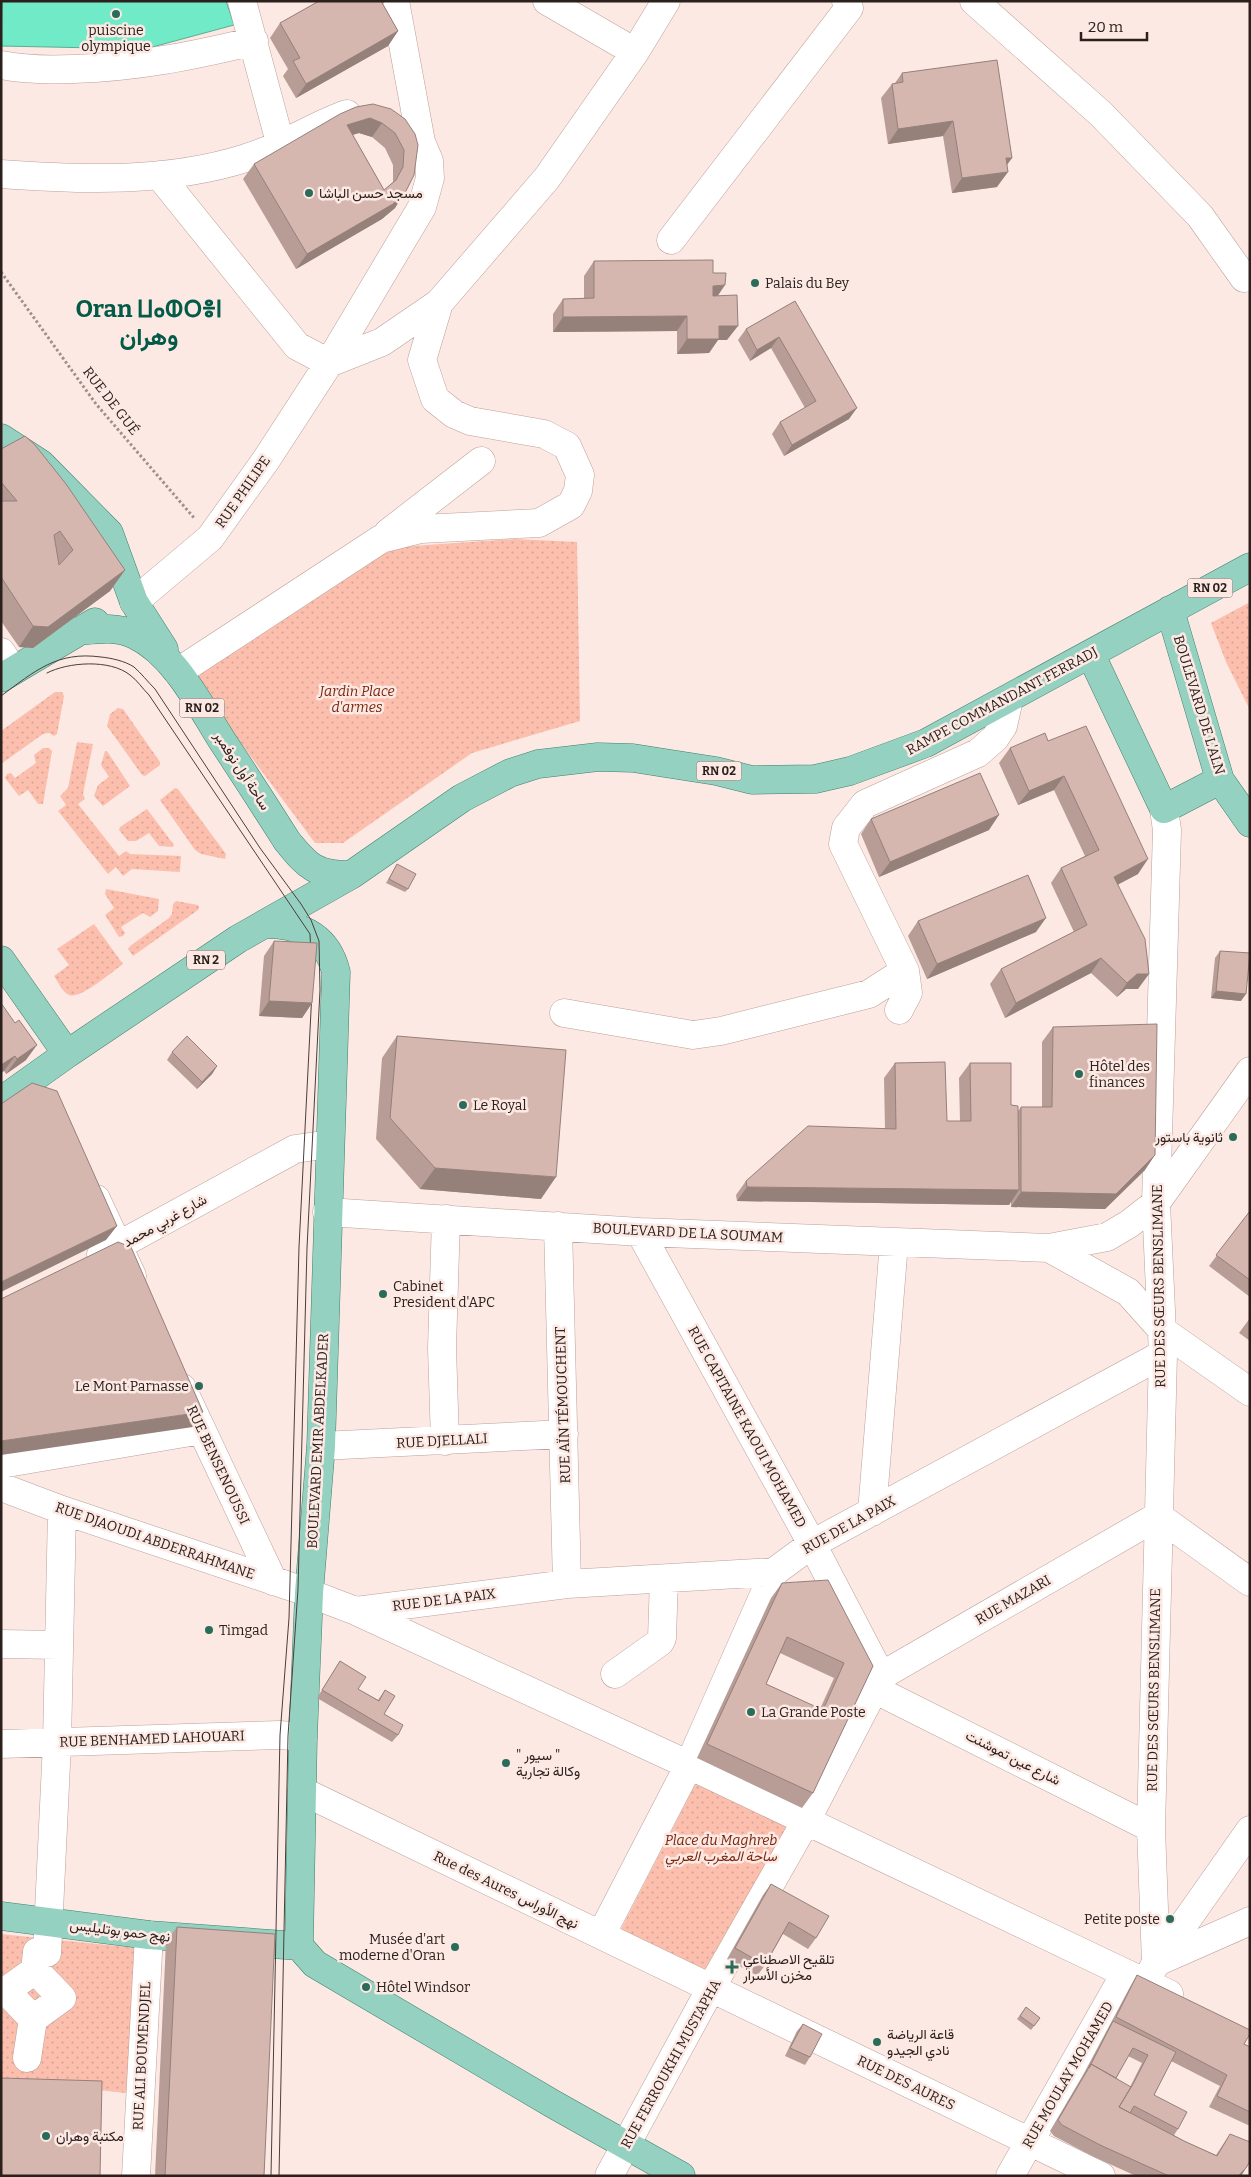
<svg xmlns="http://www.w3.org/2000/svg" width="1251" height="2177" font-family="Bitter,Vazirmatn,'Noto Sans Tifinagh',serif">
<defs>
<pattern id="grass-dots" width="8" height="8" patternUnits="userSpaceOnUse" patternTransform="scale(1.25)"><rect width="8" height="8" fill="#fcbfad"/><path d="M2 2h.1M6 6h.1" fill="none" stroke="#d8a494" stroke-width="1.8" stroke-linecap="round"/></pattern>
</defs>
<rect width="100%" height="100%" fill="#fce9e4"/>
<path fill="url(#grass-dots)" d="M 515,539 L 577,542 L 580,721 L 472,753 L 343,843 L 315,843 L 191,676 L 383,548 Z
M 1250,602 L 1250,710 L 1226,662 L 1211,623 Z
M 55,692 L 62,692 L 64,696 L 57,734 L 54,736 L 49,733 L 43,734 L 1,764 L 1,731 Z
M 118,708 L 123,709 L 160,762 L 160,765 L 145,776 L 142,775 L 107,726 L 110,714 Z
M 77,742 L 93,744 L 83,794 L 85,799 L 78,804 L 119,856 L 126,851 L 130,854 L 181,856 L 180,872 L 132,869 L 123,876 L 116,867 L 108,874 L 58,811 L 66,805 L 60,796 L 68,788 Z
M 43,748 L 49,748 L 52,751 L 43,804 L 38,804 L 28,790 L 19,796 L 5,778 L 7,774 L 11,773 L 15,778 L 36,763 L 34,755 Z
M 105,751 L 107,751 L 130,786 L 103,806 L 94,796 L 98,785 L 109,777 L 101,765 Z
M 175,788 L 178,789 L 226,854 L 225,859 L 201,854 L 195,850 L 160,800 Z
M 147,809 L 174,845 L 173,847 L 159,846 L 149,833 L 136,841 L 128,841 L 119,830 L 120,827 Z
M 106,889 L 159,899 L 158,911 L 150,917 L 143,913 L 121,927 L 125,933 L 123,936 L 119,937 L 105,915 L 114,908 L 105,894 Z
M 176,901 L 198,905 L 199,907 L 198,910 L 133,956 L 128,949 L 130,946 L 169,918 L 172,914 L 173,904 Z
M 94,924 L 123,964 C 113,971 80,1000 69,995 C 62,992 58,982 54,976 L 69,965 L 57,949 Z
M 698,1779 L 796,1824 L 710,1975 L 620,1931 Z
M 1,1934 L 136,1948 L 134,2094 L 1,2079 Z"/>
<path fill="#70eac7" stroke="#5cad94" d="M 2,1 L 226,1 L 234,25 L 145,49 L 1,46 Z"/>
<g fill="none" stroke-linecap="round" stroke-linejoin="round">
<defs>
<path id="minor" d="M 242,1 L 281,146
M 547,1 L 635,52
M 974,1 L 1101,114 L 1200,216 L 1244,278
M 1,65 C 25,70 49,70 73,69 C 137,67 192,56 254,41
M 1,174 C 83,180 167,183 246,158 C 282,148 312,126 347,114
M 159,175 L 297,346 L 329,363 L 382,342 L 439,303
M 671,240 L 849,8 L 846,1
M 388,533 L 481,461
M 134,602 L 210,538 L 266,460 L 329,363 L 422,207 L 430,178 L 429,161 L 421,142 L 395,1
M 1,652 L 13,670
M 178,672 L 381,539 L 421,529 L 539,523 L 571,505 L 578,491 L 580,475 L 567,446 L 544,434 L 470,421 L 454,414 L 435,399 L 422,360 L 439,303 L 547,178 L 635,52 L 666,1
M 899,1010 L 908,993 L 905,971 L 843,844 L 846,828 L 865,804 L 978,753 L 995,738 L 1003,726 L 1009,699
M 564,1013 L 693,1035 L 721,1031 L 869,994 L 905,971
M 96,1199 L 132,1276
M 327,1212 L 640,1232 L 1049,1248 L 1107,1237 L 1129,1224 L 1156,1203 L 1250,1071
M 558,1226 L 567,1584
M 640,1232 L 812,1544 L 881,1676
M 1049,1248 L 1128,1292 L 1163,1331 L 1250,1392
M 101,1255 L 295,1149 L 330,1144
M 182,1388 L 273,1581
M 445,1441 L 442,1348 L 446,1219
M 321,1446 L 564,1434
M 1,1464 L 202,1430
M 1,1487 L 62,1510 L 298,1589 L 356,1611 L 689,1765 L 1169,1994
M 872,1512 L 894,1243
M 356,1611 L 567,1584 L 774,1572 L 812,1544 L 1163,1354
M 1,1644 L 58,1645
M 615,1674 L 660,1642 L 662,1638 L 664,1579
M 874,1689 L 1151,1828
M 1,1744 L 280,1735 L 303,1737
M 302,1791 L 1101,2176
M 601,1935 L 689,1765 L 774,1572
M 1157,1962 L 1250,1921
M 1156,1963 L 1151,1828 L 1163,1354 L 1156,1203 L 1167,830 L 1164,809
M 1153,1968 L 1250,1830
M 33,2019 L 62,1998 L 35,1970
M 27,2058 L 33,2019 L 6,1991 L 35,1970 L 37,1952 L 47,1953 L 57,1743 L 62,1510
M 136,2176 L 149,1935
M 609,2176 L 711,1988 L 806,1821 L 881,1676 L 1158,1516 L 1250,1582
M 1010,2176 L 1125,1974"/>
<path id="major" d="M 1,438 L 41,464 L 109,533 L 134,602 L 164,649
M 1170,610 L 1220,780 L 1250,823
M 79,631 C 98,629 117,626 135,635 C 175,654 200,706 223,742 C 245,775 266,808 287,841 C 308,867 316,875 351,875
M 1091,655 L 1164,809 L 1220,780
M 1,678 L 95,622
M 265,924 C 300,924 327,936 336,972 L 321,1446 L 309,1593 L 303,1737 L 299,1946
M 1,960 L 67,1054
M 1,1101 L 67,1054 L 238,939 L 351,875 L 462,798 L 510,773 L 538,764 L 598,757 L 633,758 L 671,764 L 716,771 L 752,780 L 815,779 L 850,771 L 926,743 L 1250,567
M 1,1916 L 149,1935 L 299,1946
M 299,1946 L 315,1964 L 553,2104 L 681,2176"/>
</defs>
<use href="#minor" stroke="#bda098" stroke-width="29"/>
<use href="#major" stroke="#41806c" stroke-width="29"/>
<path stroke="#9f8f8b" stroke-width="3" stroke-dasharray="2.5 2.5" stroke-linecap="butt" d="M 1,272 L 96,404 L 195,519"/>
<use href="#minor" stroke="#fff" stroke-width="28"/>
<use href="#major" stroke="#94d1c0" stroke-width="28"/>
<path stroke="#4b3e3a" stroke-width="1" d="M 47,673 C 68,662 110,659 130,675 C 137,680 142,688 149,695 L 310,934 L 311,956
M 1,696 C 35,671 57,651 101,657 C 111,658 125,661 134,667 C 141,673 148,682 155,689 L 260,848 L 301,904 L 311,920 L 319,941 L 320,990 L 307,1248 L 298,1589 L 288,1736 L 279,2176
M 271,2176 L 280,1735 L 289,1618 L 299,1247 L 312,991"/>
</g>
<path fill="#b79d96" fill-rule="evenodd" d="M 319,1 L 385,1 L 383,4 L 398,31 L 388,46 L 296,98 L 283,76 L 288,69 L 270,38 L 280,23 Z
M 902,73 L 1012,158 L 1007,165 L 997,187 L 952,193 L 943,136 L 888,144 L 881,98 L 892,84 L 895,83 Z
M 356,107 L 415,134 L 395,208 L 382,219 L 296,269 L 243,179 L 254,164 ZM 359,133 L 372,137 L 385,148 L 393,165 L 393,182 L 384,190 L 353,135 Z
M 594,261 L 713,273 L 727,340 L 718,340 L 709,353 L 677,354 L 677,331 L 553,332 L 553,314 L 563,299 L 584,298 L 584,276 Z
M 795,301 L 849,419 L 784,456 L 772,434 L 780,422 L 805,408 L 771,348 L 750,361 L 738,340 L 746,329 Z
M 1,449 L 125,570 L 110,591 L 33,648 L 19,647 L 1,621 Z
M 1048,741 L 1138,874 L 1118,884 L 1138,989 L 1126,989 L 1117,997 L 1091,973 L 1005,1018 L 990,984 L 1001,969 L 1074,932 L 1051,883 L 1061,868 L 1085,856 L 1054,790 L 1018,805 L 999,763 L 1010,748 Z
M 871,819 L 989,830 L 879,877 L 861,834 Z
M 397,864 L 408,889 L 405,892 L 386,883 Z
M 918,921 L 1036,932 L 927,979 L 908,936 Z
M 274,941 L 312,1003 L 302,1018 L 259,1016 L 264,956 Z
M 1220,951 L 1241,1001 L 1211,998 L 1215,958 Z
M 1,1003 L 26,1060 L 6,1074 L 4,1071 Z
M 1053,1027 L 1145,1170 L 1105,1209 L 1011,1207 L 1011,1201 L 1009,1205 L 737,1201 L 736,1195 L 746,1181 L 885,1129 L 884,1078 L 895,1063 L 947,1121 L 960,1121 L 959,1078 L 970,1063 L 1011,1105 L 1018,1111 L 1021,1107 L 1042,1107 L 1042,1042 Z
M 397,1036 L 541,1199 L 420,1189 L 376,1139 L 382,1058 Z
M 172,1052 L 217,1066 L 212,1074 L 197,1089 L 167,1060 Z
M 1250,1211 L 1250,1297 L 1209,1266 Z
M 1250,1318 L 1250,1341 L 1239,1333 Z
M 782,1583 L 873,1666 L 813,1793 L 802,1808 L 697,1758 L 771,1598 ZM 780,1653 L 834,1678 L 820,1709 L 766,1684 Z
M 340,1661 L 358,1689 L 378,1700 L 385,1690 L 384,1714 L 398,1735 L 392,1742 L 317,1698 Z
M 771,1884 L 816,1938 L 808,1949 L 783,1934 L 765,1965 L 757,1976 L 727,1959 L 763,1895 Z
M 177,1927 L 264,2176 L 155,2176 L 166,1942 Z
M 1137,1975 L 1244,2044 L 1250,2047 L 1250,2126 L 1209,2107 L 1220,2086 L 1171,2061 L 1154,2095 L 1178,2129 L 1174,2135 L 1184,2141 L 1216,2155 L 1230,2134 L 1246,2168 L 1241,2176 L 1136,2176 L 1092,2156 L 1054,2136 L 1050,2131 L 1083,2075 L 1130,1987 ZM 1128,2056 L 1142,2063 L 1130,2087 L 1116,2078 Z
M 1026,2007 L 1040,2018 L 1031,2030 L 1017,2019 Z
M 803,2024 L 810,2057 L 805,2065 L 785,2056 L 797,2031 Z"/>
<path fill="#95807a" d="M 398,31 L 388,46 L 296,98 L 306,84 Z
M 370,118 L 382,123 L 372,137 L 359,133 L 336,139 L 347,125 Z
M 953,121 L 943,136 L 888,144 L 898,129 Z
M 1006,158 L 1012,158 L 1001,172 Z
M 1008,172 L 997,187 L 952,193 L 962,178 Z
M 405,193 L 395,208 L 382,219 L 296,269 L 307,254 Z
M 725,285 L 715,300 L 702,301 L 713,286 Z
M 687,316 L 677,331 L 553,332 L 563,317 Z
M 719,326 L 738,326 L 727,340 L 718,340 L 709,353 L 677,354 L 687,339 Z
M 779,337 L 771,348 L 750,361 L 757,350 Z
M 857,408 L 849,419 L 784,456 L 792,445 Z
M 125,570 L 110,591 L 33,648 L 19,647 L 33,626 Z
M 1064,776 L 1054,790 L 1018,805 L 1029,791 Z
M 999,815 L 989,830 L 879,877 L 890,862 Z
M 1148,859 L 1138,874 L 1104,892 L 1114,877 Z
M 1046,918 L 1036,932 L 927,979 L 937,964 Z
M 1101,958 L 1091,973 L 1005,1018 L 1016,1003 Z
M 1137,974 L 1149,974 L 1138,989 L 1126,989 L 1117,997 L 1127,983 Z
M 1216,991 L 1246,994 L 1241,1001 L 1211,998 Z
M 269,1001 L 312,1003 L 302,1018 L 259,1016 Z
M 37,1045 L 26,1060 L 6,1074 L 17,1059 Z
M 15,1056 L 4,1071 L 1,1073 L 1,1065 Z
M 217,1066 L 212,1074 L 197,1089 L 202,1082 Z
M 1155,1155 L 1145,1170 L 1105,1209 L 1011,1207 L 1021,1192 Z
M 435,1168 L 556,1177 L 541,1199 L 420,1189 Z
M 747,1187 L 1019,1190 L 1009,1205 L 737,1201 Z
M 117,1226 L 106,1240 L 1,1292 L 1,1282 Z
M 203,1412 L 193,1427 L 1,1455 L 1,1441 Z
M 1246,2168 L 1241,2176 L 1238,2176 Z"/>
<path fill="#d5b7af" stroke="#95807a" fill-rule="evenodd" d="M 319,1 L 381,1 L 398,31 L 306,84 L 293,61 L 300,58 L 280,23 Z
M 997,60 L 1012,158 L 1006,158 L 1008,172 L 962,178 L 953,121 L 898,129 L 892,84 L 903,82 L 902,73 Z
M 373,104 L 391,109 L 405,119 L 415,134 L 418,145 L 414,175 L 405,193 L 393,204 L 307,254 L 254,164 L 340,114 L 356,107 ZM 370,118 L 382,123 L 395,133 L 404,150 L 403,167 L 396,180 L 384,190 L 347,125 Z
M 713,260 L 713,273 L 726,273 L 725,285 L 713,286 L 713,296 L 737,295 L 738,326 L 719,326 L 719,339 L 687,339 L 687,316 L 563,317 L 563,299 L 594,298 L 594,261 Z
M 795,301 L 857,408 L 792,445 L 780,422 L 816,401 L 779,337 L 757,350 L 746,329 Z
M 25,436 L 35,445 L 66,484 L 125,570 L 48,627 L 33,626 L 1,577 L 1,501 L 17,501 L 1,482 L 1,449 ZM 60,531 L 73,550 L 59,565 L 54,535 Z
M 1086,726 L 1148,859 L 1114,877 L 1145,939 L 1149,974 L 1137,974 L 1127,983 L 1101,958 L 1016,1003 L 1001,969 L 1087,925 L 1061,868 L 1099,850 L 1064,776 L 1029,791 L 1010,748 L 1045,733 L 1048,741 Z
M 980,773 L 999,815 L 890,862 L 871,819 Z
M 397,864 L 416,874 L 408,889 L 389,879 Z
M 1028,875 L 1046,918 L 937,964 L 918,921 Z
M 274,941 L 317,943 L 312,1003 L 269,1001 Z
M 1220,951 L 1250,953 L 1246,994 L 1216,991 Z
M 1,1003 L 15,1023 L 19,1020 L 37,1045 L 17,1059 L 15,1056 L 1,1065 Z
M 1157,1024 L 1155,1155 L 1116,1194 L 1021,1192 L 1021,1107 L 1052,1107 L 1053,1027 Z
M 187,1036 L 217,1066 L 202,1082 L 172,1052 Z
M 397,1036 L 566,1050 L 556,1177 L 435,1168 L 390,1118 Z
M 945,1062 L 947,1121 L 971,1121 L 970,1063 L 1011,1063 L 1011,1105 L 1018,1106 L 1019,1190 L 747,1187 L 746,1181 L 808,1126 L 896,1129 L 895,1063 Z
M 32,1083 L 57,1091 L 117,1226 L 1,1282 L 1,1104 Z
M 1250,1211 L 1250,1280 L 1216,1255 Z
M 118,1242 L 131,1247 L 203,1412 L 1,1441 L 1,1299 Z
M 828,1580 L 873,1666 L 813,1793 L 707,1744 L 782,1583 ZM 787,1637 L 844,1663 L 823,1710 L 766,1684 Z
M 340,1661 L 366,1677 L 358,1689 L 379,1701 L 385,1690 L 395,1696 L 384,1714 L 403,1725 L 398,1735 L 322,1690 Z
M 771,1884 L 829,1916 L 816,1938 L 789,1922 L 765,1965 L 735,1948 Z
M 177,1927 L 275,1934 L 264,2176 L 165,2176 Z
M 1137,1975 L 1250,2030 L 1250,2034 L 1244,2044 L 1250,2047 L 1250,2112 L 1217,2096 L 1227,2075 L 1116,2017 Z
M 1026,2007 L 1040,2018 L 1034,2026 L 1020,2016 Z
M 1113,2021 L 1176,2052 L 1154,2095 L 1187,2112 L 1178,2129 L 1134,2106 L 1130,2113 L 1119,2107 L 1133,2084 L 1148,2055 L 1133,2048 L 1116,2078 L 1091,2064 L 1089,2068 Z
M 803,2024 L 822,2034 L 810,2057 L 790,2048 Z
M 1091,2064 L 1131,2087 L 1119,2107 L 1184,2141 L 1217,2156 L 1230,2134 L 1250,2142 L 1250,2161 L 1246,2168 L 1238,2176 L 1169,2176 L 1100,2145 L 1062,2125 L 1058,2120 Z
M 1,2078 L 102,2081 L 100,2176 L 1,2176 Z"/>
<g fill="#2b6b59" stroke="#fce9e4" stroke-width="2">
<circle cx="116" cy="14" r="5"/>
<circle cx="309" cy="193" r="5"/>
<circle cx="755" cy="283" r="5"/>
<circle cx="1079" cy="1074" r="5"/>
<circle cx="463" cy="1105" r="5"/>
<circle cx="1233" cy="1137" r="5"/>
<circle cx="383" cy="1294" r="5"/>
<circle cx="199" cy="1386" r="5"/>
<circle cx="209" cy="1630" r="5"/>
<circle cx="751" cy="1712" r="5"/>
<circle cx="506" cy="1763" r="5"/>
<circle cx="1170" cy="1919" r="5"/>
<circle cx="455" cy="1947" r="5"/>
<path d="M729.5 1959.5h5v5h5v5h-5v5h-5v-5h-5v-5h5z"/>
<circle cx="366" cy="1987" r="5"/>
<circle cx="877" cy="2042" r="5"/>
<circle cx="46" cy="2136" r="5"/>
</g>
<g text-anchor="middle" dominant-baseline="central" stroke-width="5" stroke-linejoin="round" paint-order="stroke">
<g fill="#fce9e4" stroke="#6a5c59" stroke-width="1">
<rect x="1187.5" y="578.5" width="45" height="19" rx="4"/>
<rect x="179.5" y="698.5" width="45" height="19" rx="4"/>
<rect x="696.5" y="761.5" width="45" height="19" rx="4"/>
<rect x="187" y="950.5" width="38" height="19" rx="4"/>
</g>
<g font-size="12" font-weight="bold" fill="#2c201d">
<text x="1210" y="588">RN 02</text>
<text x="202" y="708">RN 02</text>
<text x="719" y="771">RN 02</text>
<text x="206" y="960">RN 2</text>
</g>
<g font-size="14" fill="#2c201d" stroke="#fce9e4" text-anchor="start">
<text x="116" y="30" text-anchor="middle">puiscine<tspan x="116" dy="16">olympique</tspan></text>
<text x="319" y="193">مسجد حسن الباشا</text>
<text x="765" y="283">Palais du Bey</text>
<text x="1089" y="1066">Hôtel des<tspan x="1089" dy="16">finances</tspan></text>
<text x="473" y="1105">Le Royal</text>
<text x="1223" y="1137" text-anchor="end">ثانوية باستور</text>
<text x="393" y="1286">Cabinet<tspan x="393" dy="16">President d'APC</tspan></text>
<text x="189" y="1386" text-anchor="end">Le Mont Parnasse</text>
<text x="219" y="1630">Timgad</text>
<text x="761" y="1712">La Grande Poste</text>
<text x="516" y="1755">" سيور "<tspan x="516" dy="16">وكالة تجارية</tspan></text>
<text x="1160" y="1919" text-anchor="end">Petite poste</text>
<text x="445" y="1939" text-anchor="end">Musée d'art<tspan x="445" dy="16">moderne d'Oran</tspan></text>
<text x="743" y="1959">تلقيح الاصطناعي<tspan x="743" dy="16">مخزن الأسرار</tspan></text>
<text x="376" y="1987">Hôtel Windsor</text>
<text x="887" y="2034">قاعة الرياضة<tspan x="887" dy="16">نادي الجيدو</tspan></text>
<text x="56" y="2136">مكتبة وهران</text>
</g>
<g font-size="14" fill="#2c201d" stroke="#fce9e4">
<text transform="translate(111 401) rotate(52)">RUE DE GUÉ</text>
<text transform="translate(243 492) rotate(-55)">RUE PHILIPE</text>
<text transform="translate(1002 701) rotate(-28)">RAMPE COMMANDANT FERRADJ</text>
<text transform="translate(1199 705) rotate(73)">BOULEVARD DE L'ALN</text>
<text transform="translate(242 771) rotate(57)">ساحة أول نوفمبر</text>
<text transform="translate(165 1221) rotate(-29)">شارع غربي محمد</text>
<text transform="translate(688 1233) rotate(3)">BOULEVARD DE LA SOUMAM</text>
<text transform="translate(1159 1286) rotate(-91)">RUE DES SŒURS BENSLIMANE</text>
<text transform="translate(563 1405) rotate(-92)">RUE AÏN TÉMOUCHENT</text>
<text transform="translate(747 1427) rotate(61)">RUE CAPITAINE KAOUI MOHAMED</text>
<text transform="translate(318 1441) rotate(-87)">BOULEVARD EMIR ABDELKADER</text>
<text transform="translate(442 1441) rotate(-3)">RUE DJELLALI</text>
<text transform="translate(218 1465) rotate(65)">RUE BENSENOUSSI</text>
<text transform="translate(849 1525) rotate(-29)">RUE DE LA PAIX</text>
<text transform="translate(155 1541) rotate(19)">RUE DJAOUDI ABDERRAHMANE</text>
<text transform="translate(444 1600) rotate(-7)">RUE DE LA PAIX</text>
<text transform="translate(1013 1600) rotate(-30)">RUE MAZARI</text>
<text transform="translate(1154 1690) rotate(-89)">RUE DES SŒURS BENSLIMANE</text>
<text transform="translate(152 1739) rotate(-2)">RUE BENHAMED LAHOUARI</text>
<text transform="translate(1013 1758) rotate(27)">شارع عين تموشنت</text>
<text transform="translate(506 1890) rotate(26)">Rue des Aures نهج الأوراس</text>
<text transform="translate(120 1931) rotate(7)">نهج حمو بوتليليس</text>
<text transform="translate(142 2056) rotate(-87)">RUE ALI BOUMENDJEL</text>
<text transform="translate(671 2064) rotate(-61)">RUE FERROUKHI MUSTAPHA</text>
<text transform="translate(1068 2075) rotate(-60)">RUE MOULAY MOHAMED</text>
<text transform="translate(906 2083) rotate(26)">RUE DES AURES</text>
</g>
<g font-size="14" font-style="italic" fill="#7a270e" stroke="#fce9e4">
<text x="357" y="691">Jardin Place<tspan x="357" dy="16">d'armes</tspan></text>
<text x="721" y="1840">Place du Maghreb<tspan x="721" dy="16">ساحة المغرب العربي</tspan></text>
</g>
<g font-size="24" font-weight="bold" fill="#025a47" stroke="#fce9e4">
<text x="149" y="309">Oran ⵡⴰⵀⵔⴻⵏ<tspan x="149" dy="28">وهران</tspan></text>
</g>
</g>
<rect width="1251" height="2177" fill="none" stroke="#2c201d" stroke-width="5"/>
<path d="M1081 32v8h66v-8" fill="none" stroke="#2c201d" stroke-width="2.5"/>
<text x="1088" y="32" font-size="15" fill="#2c201d" stroke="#fce9e4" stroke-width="4" paint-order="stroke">20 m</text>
</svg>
